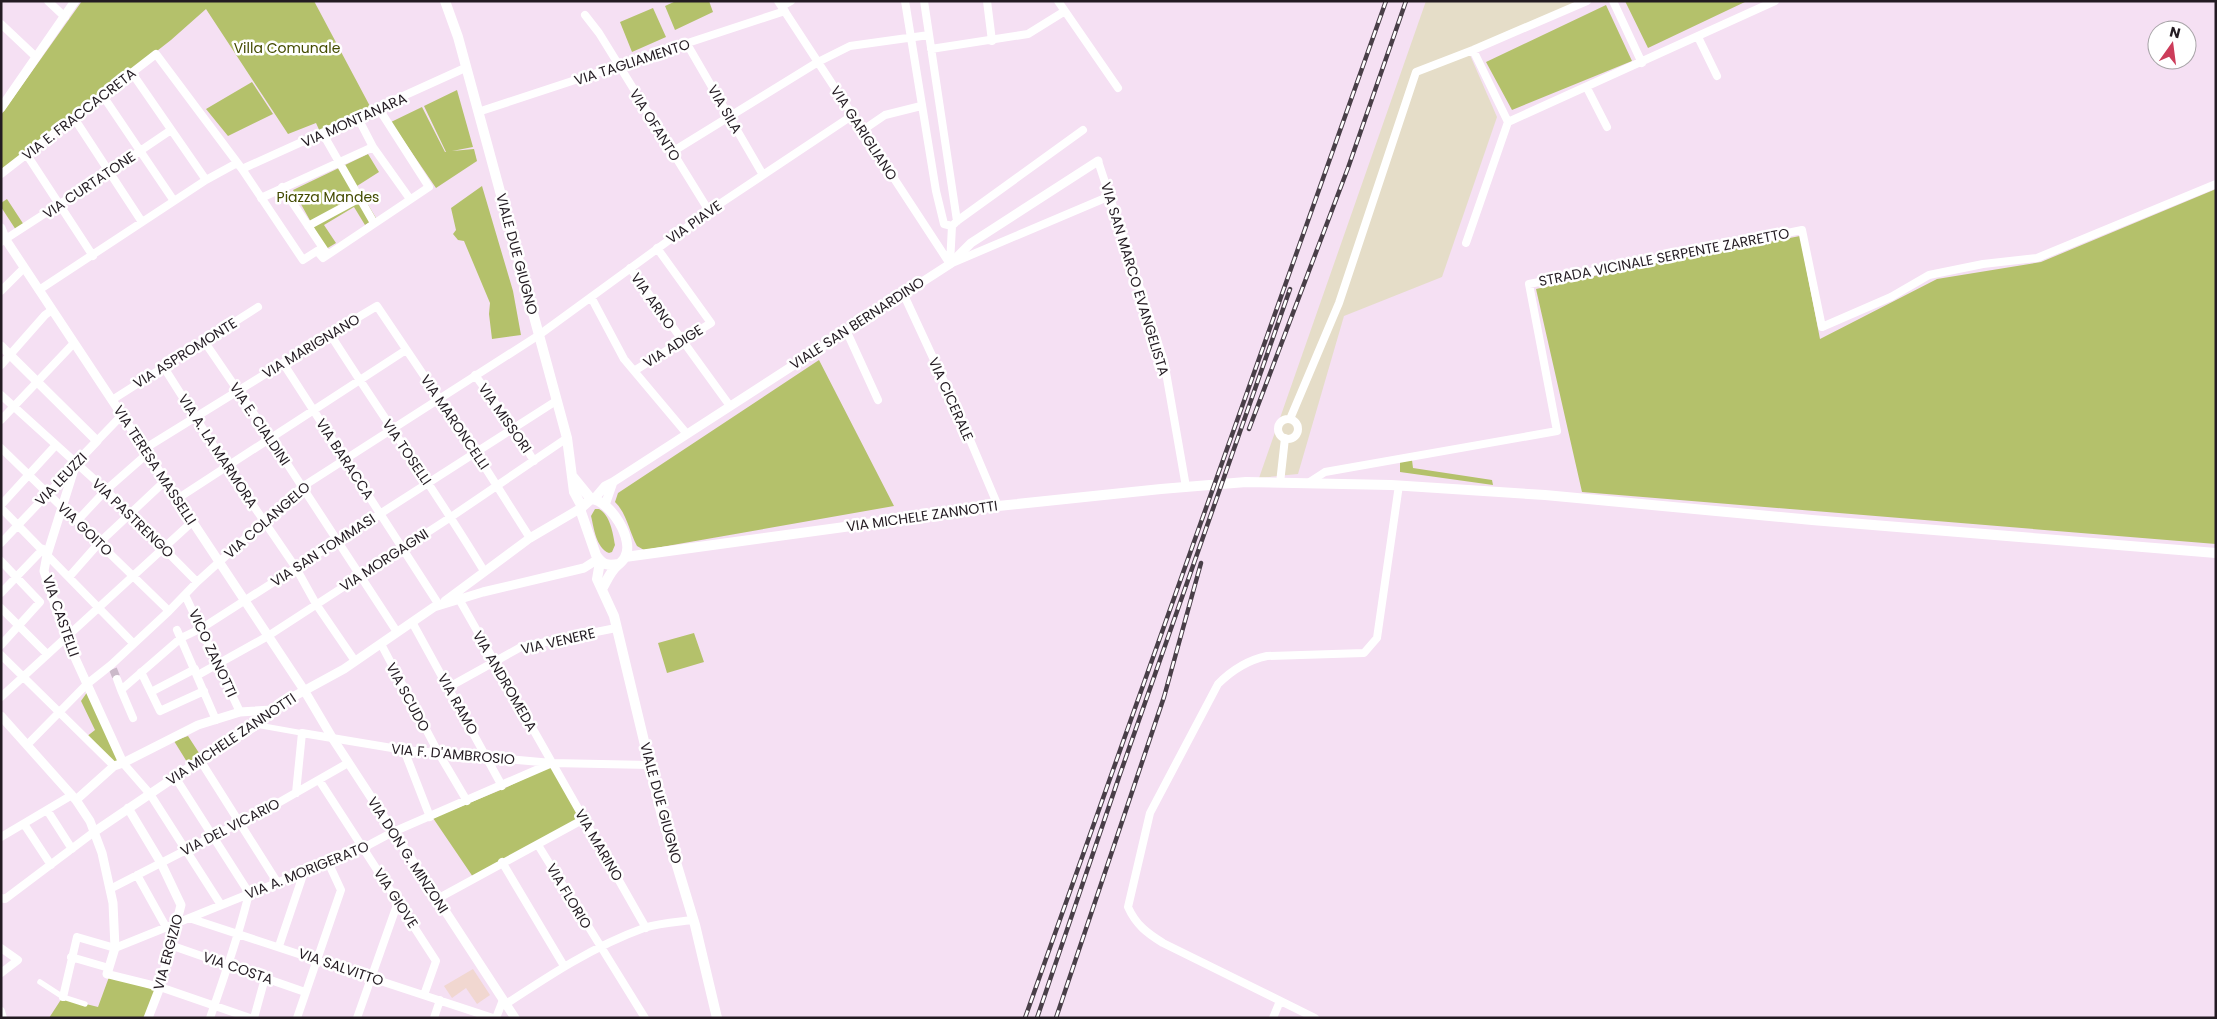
<svg xmlns="http://www.w3.org/2000/svg" width="2217" height="1019" font-family="Poppins,sans-serif">
<rect width="100%" height="100%" fill="#f5e0f3"/>
<path fill="#e5ddc8" d="M 1426,1 L 1592,1 L 1470,55 L 1497,117 L 1442,277 L 1344,316 L 1298,474 L 1259,478 Z"/>
<path fill="#f1d7d0" d="M 473,969 L 490,995 L 477,1004 L 466,988 L 452,998 L 444,986 Z"/>
<path fill="#b4c16b" d="M 82,1 L 314,1 L 372,110 L 321,134 L 316,123 L 288,134 L 206,9 L 171,40 L 1,173 L 1,115 Z
M 676,1 L 709,1 L 713,12 L 675,30 L 665,6 Z
M 1625,1 L 1747,1 L 1648,48 Z
M 1606,5 L 1632,61 L 1512,110 L 1486,62 Z
M 653,8 L 666,37 L 632,52 L 620,22 Z
M 252,82 L 273,114 L 228,136 L 206,109 Z
M 457,90 L 473,147 L 452,151 L 474,149 L 477,161 L 436,188 L 391,122 L 422,107 L 445,152 L 446,152 L 424,106 Z
M 368,154 L 379,172 L 357,186 L 376,218 L 365,225 L 354,207 L 324,225 L 336,243 L 326,249 L 293,190 Z
M 482,186 L 513,291 L 521,335 L 492,339 L 489,314 L 490,303 L 464,241 L 458,240 L 453,234 L 456,230 L 451,208 Z
M 2216,189 L 2216,544 L 1582,492 L 1536,289 L 1635,267 L 1800,236 L 1820,339 L 1937,279 L 2041,262 Z
M 7,199 L 24,225 L 16,230 L 1,207 L 1,203 Z
M 819,360 L 894,506 L 644,550 L 637,546 C 629,531 627,514 615,502 L 618,493 Z
M 1412,460 L 1413,468 L 1492,480 L 1493,485 L 1400,472 L 1400,462 Z
M 595,509 L 599,509 C 610,515 613,533 615,545 L 612,552 L 609,553 C 596,548 594,528 591,516 Z
M 694,633 L 704,662 L 667,673 L 658,643 Z
M 88,691 L 121,762 L 114,766 L 86,737 L 95,730 L 81,701 Z
M 188,736 L 201,756 L 187,762 L 174,741 Z
M 551,766 L 582,818 L 473,877 L 433,818 L 503,789 Z
M 109,977 L 156,990 L 146,1018 L 49,1018 L 62,998 L 98,1007 Z"/>
<g fill="none" stroke-linecap="round" stroke-linejoin="round">
<path stroke="#cbb9c9" stroke-width="8" stroke-dasharray="8 4" stroke-linecap="butt" d="M 113,669 L 117,679"/>
<path stroke="#fff" stroke-width="5.5" d="M 257,725 L 302,733
M 40,982 L 63,997 L 85,1004"/>
<path stroke="#fff" stroke-width="8" d="M 48,1 L 65,17
M 778,1 L 950,264
M 905,1 L 936,191 L 944,224 L 952,226 L 957,221 L 1083,130
M 924,1 L 957,221
M 987,1 L 992,41
M 1058,1 L 1118,88
M 1613,1 L 1642,63
M 782,6 L 791,1
M 585,15 L 599,33 L 709,211
M 1,24 L 36,57
M 1698,37 L 1717,76
M 687,44 L 763,175
M 931,49 L 1028,34 L 1065,11
M 132,73 L 206,180
M 1587,88 L 1607,127
M 103,96 L 174,201
M 478,112 L 785,11
M 74,118 L 142,222
M 358,118 L 373,147
M 1508,122 L 1775,1
M 863,130 L 885,115 L 921,106
M 323,134 L 374,223
M 672,152 L 818,62 L 850,46 L 929,35
M 27,155 L 93,256
M 1098,161 L 1164,361 L 1186,487
M 242,169 L 465,68
M 1,174 L 156,54 L 242,169 L 303,260 L 317,251 L 323,258 L 429,187 L 379,109
M 282,187 L 327,254
M 261,198 L 373,147 L 410,199
M 308,226 L 360,198
M 1,242 L 109,172 L 171,130
M 1466,243 L 1508,122 L 1473,50
M 952,263 L 1110,196
M 950,264 L 952,226
M 630,268 L 730,406
M 39,290 L 206,180 L 237,163
M 1,291 L 24,268
M 903,293 L 960,416 L 998,506
M 591,297 L 624,359 L 687,434
M 846,330 L 878,400
M 330,334 C 380,413 435,490 484,571
M 204,341 L 271,439 L 397,632
M 283,363 L 439,605
M 1,365 L 45,315 L 52,310
M 163,366 L 227,467 L 296,568 L 316,604 L 355,661
M 634,371 L 711,323 L 657,248
M 475,375 L 514,429 L 534,461
M 1,395 L 106,490 L 197,582
M 112,400 L 258,307
M 1290,419 L 1339,303 L 1416,72 L 1473,50 L 1587,1
M1278 429a10 10 0 1 1 20 0a10 10 0 1 1-20 0Z
M 1,420 L 74,343
M 97,441 L 122,415
M 1,448 L 169,611
M 144,449 L 330,334 L 377,306 L 476,453 L 530,538
M 1280,483 L 1285,438
M 1308,483 L 1325,472 L 1557,431 L 1529,284 L 1802,230 L 1822,327 L 1891,297 L 1929,275 L 1983,264 L 2037,258 L 2216,184
M 177,499 L 406,350
M 1,505 L 55,446
M 1,508 L 133,643
M 77,521 L 106,490 L 147,454
M 1,543 L 75,465
M 1,561 L 40,602 L 1,645
M 69,577 L 99,543 L 165,481
M 1,593 L 43,549
M 185,595 L 240,712
M 459,599 L 646,928
M 1,608 L 47,654
M 412,622 L 502,786
M 177,630 L 216,720
M 381,644 L 438,752 L 467,801
M 1,655 L 114,766
M 141,672 L 160,711 L 204,691
M 198,675 L 268,636 L 451,517 L 567,438
M 117,679 L 121,690
M 449,687 L 521,647 L 616,628
M 151,692 L 195,669
M 1,697 L 192,522
M 133,718 L 121,690 L 181,638 L 202,628 L 556,401
M 27,745 L 87,684 L 111,665 L 169,611 L 197,582 L 302,487 L 539,335 L 709,211 L 853,115
M 404,750 L 430,817
M 200,760 L 277,882
M 123,763 L 150,794 L 221,905
M 175,777 L 249,893 C 239,936 224,977 210,1018
M 319,780 L 436,961 L 424,995
M 296,793 L 302,733 L 404,750 L 552,763 L 650,765
M 47,810 L 72,849
M 24,824 L 51,865
M 1,837 L 72,795
M 538,845 L 645,1018
M 502,862 L 564,966
M 137,875 L 166,927
M 110,889 L 278,803 L 348,763
M 1,898 L 5,899 L 94,832
M 437,899 L 584,819
M 189,918 L 493,1018
M 170,945 L 305,992
M 279,946 L 304,872
M 1,948 L 18,960 L 1,973
M 71,957 L 109,968
M 107,974 L 160,987 L 250,1018
M 63,997 L 77,937 L 115,948 L 363,848 L 393,832 L 552,763
M 506,1004 C 550,975 594,946 644,928 C 659,923 677,922 693,920
M 1,1011 L 3,1018
M 254,1018 L 265,978
M 297,1018 L 341,890 L 328,862
M 357,1018 L 398,902
M 434,1018 L 440,1000
M 496,1018 L 503,1000
M 1273,1018 L 1280,1001
M 1315,1018 L 1163,943 C 1147,933 1136,925 1128,907 L 1150,813 L 1218,684 C 1232,670 1248,660 1267,656 L 1364,653 L 1377,638 L 1399,485"/>
<path stroke="#fff" stroke-width="9" d="M 1,108 L 75,1
M 1,228 L 6,240 L 304,690 L 333,739 L 515,1018
M 1,346 L 97,441 L 76,463 L 47,555 L 44,571 L 66,638 L 123,763
M 594,499 L 605,486 L 613,482 L 950,264 L 971,243 L 1098,161
M 605,505 L 613,482
M 445,601 L 530,538 L 581,508
M 1,716 L 76,800 L 90,821 L 102,853 L 113,903 L 115,948 L 107,974
M 76,800 L 114,766 L 123,763 L 198,725 L 240,712 L 272,710
M 128,808 L 161,863 L 181,905 L 160,987 L 148,1018
M 94,832 L 200,760 L 257,725 L 278,705 L 344,669 L 434,607 L 483,592 L 584,568 L 598,559"/>
<path stroke="#fff" stroke-width="10" d="M 445,1 L 458,37 L 567,438 L 574,492 L 582,507
M 573,477 L 591,499
M 625,557 L 998,506 L 1161,489 L 1246,482 L 1391,485 L 1545,495 L 1812,520 L 2216,553
M 600,562 L 597,579 L 614,616 L 662,816 L 695,925 L 717,1018
M 602,589 C 606,582 609,575 614,569 C 617,565 623,562 625,557 C 635,540 610,500 591,499 L 581,508 L 581,512 L 596,555 C 603,565 607,566 619,564"/>
<defs>
<path id="rail" d="M 1249,429 L 1348,168 L 1406,1
M 1025,1018 L 1386,1
M 1037,1018 L 1119,777 L 1290,289
M 1056,1018 L 1164,697 L 1201,563"/>
</defs>
<use href="#rail" stroke="#493f48" stroke-width="4.5"/>
<use href="#rail" stroke="#fff" stroke-width="2.5" stroke-dasharray="8" stroke-linecap="butt"/>
</g>
<g text-anchor="middle" dominant-baseline="central" stroke-width="5" stroke-linejoin="round" paint-order="stroke">
<g font-size="14" fill="#434b00" stroke="#fff">
<text x="287" y="48">Villa Comunale</text>
<text x="328" y="197">Piazza Mandes</text>
</g>
<g font-size="14" fill="#231b22" stroke="#fff">
<text transform="translate(632 62) rotate(-18)">VIA TAGLIAMENTO</text>
<text transform="translate(725 109) rotate(60)">VIA SILA</text>
<text transform="translate(79 114) rotate(-38)">VIA E. FRACCACRETA</text>
<text transform="translate(354 120) rotate(-24)">VIA MONTANARA</text>
<text transform="translate(655 125) rotate(58)">VIA OFANTO</text>
<text transform="translate(864 133) rotate(57)">VIA GARIGLIANO</text>
<text transform="translate(89 185) rotate(-34)">VIA CURTATONE</text>
<text transform="translate(694 222) rotate(-35)">VIA PIAVE</text>
<text transform="translate(517 254) rotate(75)">VIALE DUE GIUGNO</text>
<text transform="translate(1664 257) rotate(-11)">STRADA VICINALE SERPENTE ZARRETTO</text>
<text transform="translate(1135 279) rotate(73)">VIA SAN MARCO EVANGELISTA</text>
<text transform="translate(653 301) rotate(55)">VIA ARNO</text>
<text transform="translate(857 323) rotate(-33)">VIALE SAN BERNARDINO</text>
<text transform="translate(311 346) rotate(-31)">VIA MARIGNANO</text>
<text transform="translate(673 346) rotate(-32)">VIA ADIGE</text>
<text transform="translate(185 353) rotate(-32)">VIA ASPROMONTE</text>
<text transform="translate(951 399) rotate(66)">VIA CICERALE</text>
<text transform="translate(505 418) rotate(55)">VIA MISSORI</text>
<text transform="translate(455 422) rotate(56)">VIA MARONCELLI</text>
<text transform="translate(260 424) rotate(56)">VIA E. CIALDINI</text>
<text transform="translate(218 451) rotate(57)">VIA A. LA MARMORA</text>
<text transform="translate(407 452) rotate(56)">VIA TOSELLI</text>
<text transform="translate(345 459) rotate(57)">VIA BARACCA</text>
<text transform="translate(155 465) rotate(57)">VIA TERESA MASSELLI</text>
<text transform="translate(61 479) rotate(-46)">VIA LEUZZI</text>
<text transform="translate(922 516) rotate(-8)">VIA MICHELE ZANNOTTI</text>
<text transform="translate(133 518) rotate(44)">VIA PASTRENGO</text>
<text transform="translate(267 520) rotate(-41)">VIA COLANGELO</text>
<text transform="translate(85 529) rotate(44)">VIA GOITO</text>
<text transform="translate(323 550) rotate(-33)">VIA SAN TOMMASI</text>
<text transform="translate(384 560) rotate(-33)">VIA MORGAGNI</text>
<text transform="translate(61 616) rotate(71)">VIA CASTELLI</text>
<text transform="translate(558 641) rotate(-13)">VIA VENERE</text>
<text transform="translate(213 653) rotate(65)">VICO ZANOTTI</text>
<text transform="translate(505 681) rotate(60)">VIA ANDROMEDA</text>
<text transform="translate(408 697) rotate(62)">VIA SCUDO</text>
<text transform="translate(458 704) rotate(61)">VIA RAMO</text>
<text transform="translate(231 739) rotate(-34)">VIA MICHELE ZANNOTTI</text>
<text transform="translate(453 754) rotate(5)">VIA F. D'AMBROSIO</text>
<text transform="translate(661 803) rotate(75)">VIALE DUE GIUGNO</text>
<text transform="translate(230 827) rotate(-27)">VIA DEL VICARIO</text>
<text transform="translate(599 845) rotate(60)">VIA MARINO</text>
<text transform="translate(408 855) rotate(57)">VIA DON G. MINZONI</text>
<text transform="translate(307 870) rotate(-22)">VIA A. MORIGERATO</text>
<text transform="translate(569 896) rotate(59)">VIA FLORIO</text>
<text transform="translate(396 898) rotate(57)">VIA GIOVE</text>
<text transform="translate(168 952) rotate(-75)">VIA ERGIZIO</text>
<text transform="translate(341 967) rotate(19)">VIA SALVITTO</text>
<text transform="translate(238 968) rotate(19)">VIA COSTA</text>
</g>
</g>
<rect width="2217" height="1019" fill="none" stroke="#231b22" stroke-width="5"/>
<g transform="translate(2172 45) rotate(14)"><circle r="24" fill="#ffffff" stroke="#a7a4a7"/>
<path d="M0-4L9 19L0 12L-9 19Z" fill="#cc3c5a"/>
<text y="-8" font-size="14" font-weight="bold" text-anchor="middle" fill="#231b22">N</text>
</g>
</svg>
